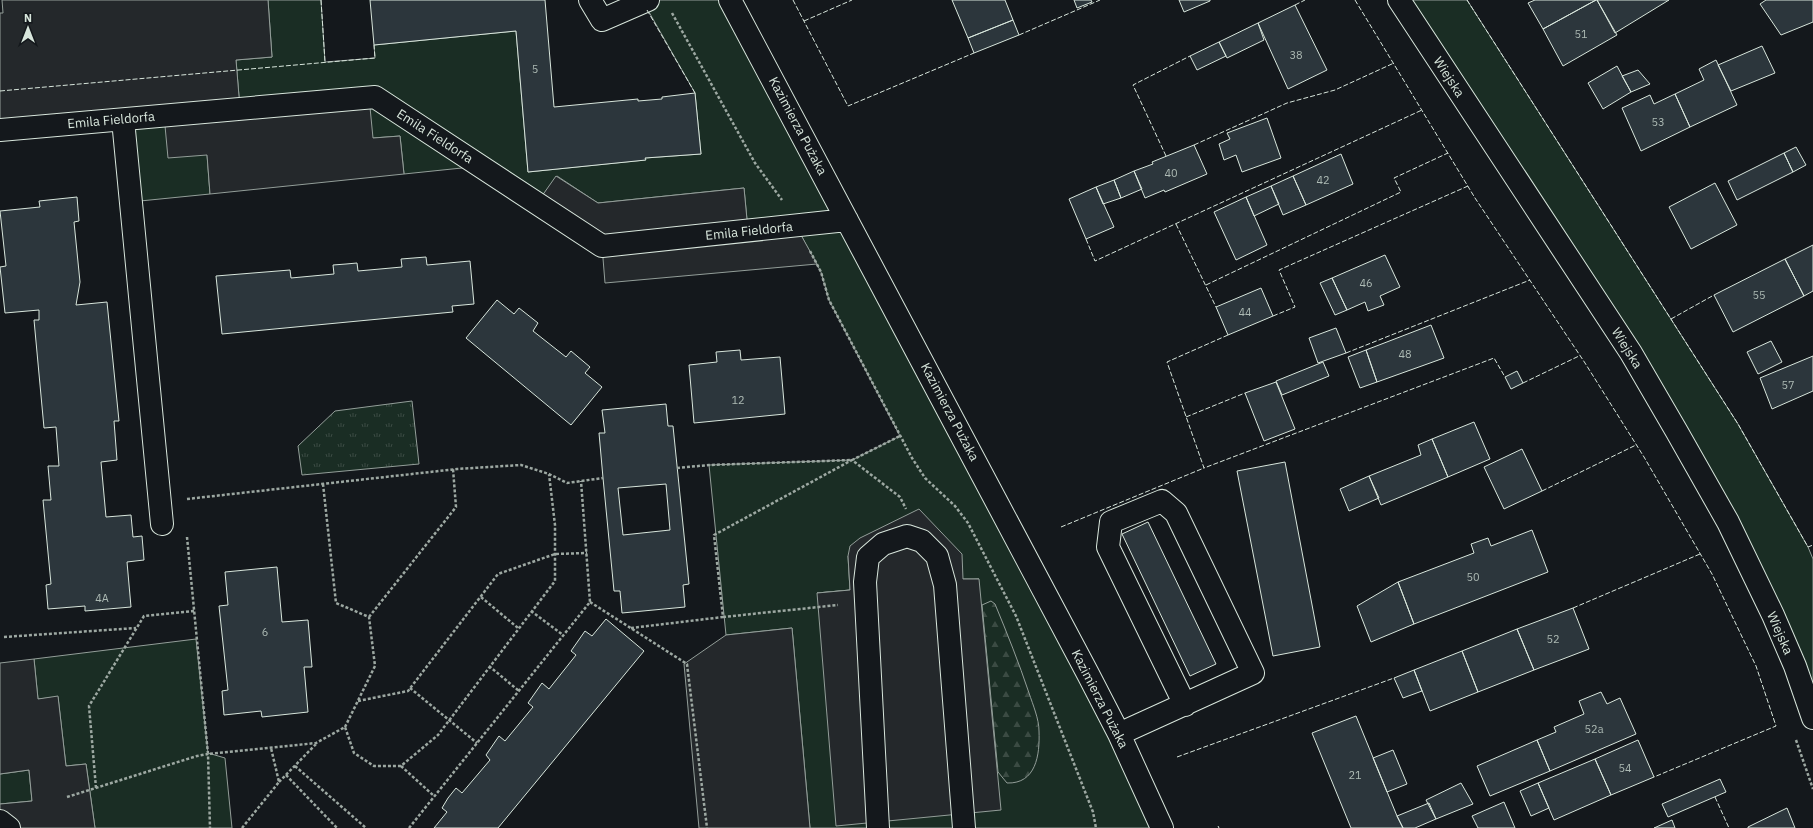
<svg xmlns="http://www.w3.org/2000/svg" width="1813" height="828" font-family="'IBM Plex Sans',sans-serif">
<defs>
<pattern id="forest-firs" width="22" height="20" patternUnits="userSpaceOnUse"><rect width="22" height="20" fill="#1a2d24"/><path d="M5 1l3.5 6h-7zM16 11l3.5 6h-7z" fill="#3b4b43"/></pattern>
<pattern id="park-tufts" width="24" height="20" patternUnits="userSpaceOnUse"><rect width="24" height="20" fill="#1a2d24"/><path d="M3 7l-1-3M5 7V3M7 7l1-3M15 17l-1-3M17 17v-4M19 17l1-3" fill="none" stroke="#3b4b43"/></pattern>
</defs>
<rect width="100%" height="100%" fill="#14181c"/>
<path fill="#1a2d24" stroke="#939e99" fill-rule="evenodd" d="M 268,0 L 321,0 L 325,62 L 375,58 L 374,45 L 516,31 L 528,172 L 645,160 L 645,158 L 701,154 L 695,93 L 649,12 L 640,0 L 730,0 L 1162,828 L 810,828 L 792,628 L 726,635 L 709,465 L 852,460 L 900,436 L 829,300 L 821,272 L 796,226 L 748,231 L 744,188 L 598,203 L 557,176 L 537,203 L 481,166 L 404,174 L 400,136 L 373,138 L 240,109 L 236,60 L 272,57 ZM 848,556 L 963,579 L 979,579 L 817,593 L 850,590 Z
M 1399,0 L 1467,0 L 1738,424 L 1808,547 L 1813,559 L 1813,720 L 1728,522 Z
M 164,115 L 207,154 L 210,194 L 130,202 L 123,120 Z
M 196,639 L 208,753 L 225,758 L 232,828 L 95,828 L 86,764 L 66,766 L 58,697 L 38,699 L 34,659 Z
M 29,770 L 32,801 L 0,804 L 0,774 Z"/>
<path fill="url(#forest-firs)" stroke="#939e99" d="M 991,601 L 995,604 C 1007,633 1019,663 1029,693 C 1033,705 1039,719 1039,731 C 1040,755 1036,784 1007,783 L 998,772 L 982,605 Z"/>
<path fill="url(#park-tufts)" stroke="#939e99" d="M 412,401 L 419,464 L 302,475 L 298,446 L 335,411 Z"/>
<path fill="#24282b" stroke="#939e99" d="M 2,0 L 268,0 L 272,57 L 236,60 L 240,108 L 369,97 L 373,138 L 400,136 L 404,174 L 210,194 L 207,155 L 168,158 L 164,115 L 0,130 L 0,13 L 3,13 Z
M 556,176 L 598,203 L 744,188 L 748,230 L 796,226 L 817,264 L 605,283 L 602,246 L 537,203 Z
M 919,509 L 962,554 L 963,579 L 979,579 L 1001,810 L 836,826 L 817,593 L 850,590 L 848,556 L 850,546 L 860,538 Z
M 792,628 L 810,828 L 699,828 L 684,664 L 726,635 Z
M 34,659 L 38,699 L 58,696 L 66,766 L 86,764 L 95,828 L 9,828 L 0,821 L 0,804 L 32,801 L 29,770 L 0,774 L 0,663 Z"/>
<path fill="#2c363c" stroke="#d8e6dc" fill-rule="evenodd" d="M 370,0 L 545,0 L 554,107 L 638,99 L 638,101 L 662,99 L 662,97 L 695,93 L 701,154 L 645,158 L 646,160 L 528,172 L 516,31 L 374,45 Z
M 952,0 L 1005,0 L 1013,20 L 968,38 Z
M 1074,0 L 1091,0 L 1092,2 L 1077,8 Z
M 1179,0 L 1210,0 L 1210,1 L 1184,12 Z
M 1535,0 L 1596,0 L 1543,29 L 1528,3 Z
M 1596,0 L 1597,0 L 1617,35 L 1563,66 L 1543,29 Z
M 1597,0 L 1669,0 L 1615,33 Z
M 1766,0 L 1813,0 L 1813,22 L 1781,35 L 1760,4 Z
M 1295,5 L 1327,70 L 1288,89 L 1258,23 Z
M 1013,20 L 1019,35 L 974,53 L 968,38 Z
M 1258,23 L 1264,40 L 1227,58 L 1219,42 Z
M 1219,42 L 1226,56 L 1197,70 L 1190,56 Z
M 1762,46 L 1775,73 L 1731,91 L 1718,65 Z
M 1716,60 L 1737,105 L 1690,127 L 1675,94 L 1704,80 L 1699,69 Z
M 1617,66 L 1631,92 L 1603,109 L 1588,83 Z
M 1638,70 L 1650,84 L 1631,92 L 1622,76 Z
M 1675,94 L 1690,127 L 1641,151 L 1622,108 L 1650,95 L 1654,104 Z
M 1267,118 L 1281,158 L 1242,172 L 1236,155 L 1224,160 L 1219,144 L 1230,139 L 1227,133 Z
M 1194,145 L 1207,174 L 1165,192 L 1164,190 L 1145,198 L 1134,171 L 1153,164 L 1152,162 Z
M 1796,147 L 1806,165 L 1793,172 L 1784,153 Z
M 1784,153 L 1793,172 L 1737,200 L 1728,181 Z
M 1341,154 L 1353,184 L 1306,205 L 1293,176 Z
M 1134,171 L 1142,189 L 1121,198 L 1114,180 Z
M 1293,176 L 1306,205 L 1283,215 L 1271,186 Z
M 1114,180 L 1121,198 L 1103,204 L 1096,187 Z
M 1715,183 L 1737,225 L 1691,249 L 1669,207 Z
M 1271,186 L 1279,204 L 1254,216 L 1246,197 Z
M 1096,187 L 1114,227 L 1086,239 L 1069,199 Z
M 77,197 L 79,221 L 74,222 L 80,282 L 76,305 L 107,302 L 119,421 L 114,421 L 117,460 L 101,462 L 106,517 L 131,515 L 133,537 L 142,536 L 144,560 L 127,562 L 131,607 L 85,611 L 85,606 L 48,609 L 46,585 L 51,584 L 43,500 L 51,500 L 48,466 L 59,466 L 56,427 L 44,428 L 34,320 L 39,320 L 39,310 L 5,313 L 0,267 L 6,266 L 0,211 L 40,207 L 39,201 Z
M 1246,197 L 1267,245 L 1236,260 L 1214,212 Z
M 1813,245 L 1813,291 L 1804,296 L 1785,259 Z
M 1385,255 L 1400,287 L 1380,296 L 1384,305 L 1368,311 L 1365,302 L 1347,310 L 1332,278 Z
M 426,257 L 427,265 L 470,261 L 474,304 L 452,306 L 453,312 L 222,334 L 216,276 L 290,270 L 291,278 L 334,274 L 333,265 L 346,264 L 357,263 L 358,271 L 402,267 L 401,259 Z
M 1785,259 L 1804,296 L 1733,332 L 1714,295 Z
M 1332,278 L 1347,310 L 1335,315 L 1320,283 Z
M 1261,288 L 1273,316 L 1228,335 L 1216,307 Z
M 497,300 L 514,314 L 519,308 L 538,323 L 533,331 L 566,357 L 571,351 L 590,367 L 585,373 L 602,387 L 571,425 L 466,338 Z
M 1431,325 L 1444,358 L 1377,382 L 1366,350 Z
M 1336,328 L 1346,353 L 1318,363 L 1309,338 Z
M 1771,341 L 1782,362 L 1758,374 L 1747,352 Z
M 740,350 L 741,360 L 780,357 L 785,414 L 694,423 L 689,365 L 717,362 L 716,352 Z
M 1366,350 L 1377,382 L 1360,388 L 1348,357 Z
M 1813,356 L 1813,391 L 1772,409 L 1760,378 Z
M 1323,362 L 1329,376 L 1282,395 L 1276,381 Z
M 1517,371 L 1523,383 L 1511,389 L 1505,377 Z
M 1276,382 L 1295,429 L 1264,441 L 1245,393 Z
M 666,404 L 668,426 L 673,426 L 689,584 L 683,585 L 685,607 L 622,613 L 620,591 L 614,591 L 603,478 L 599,433 L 605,433 L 602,410 ZM 666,484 L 670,530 L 623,535 L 618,488 Z
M 1474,422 L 1490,459 L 1448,477 L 1432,439 Z
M 1432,439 L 1448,477 L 1381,505 L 1369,476 L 1421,455 L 1418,445 Z
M 1522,449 L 1542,491 L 1504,509 L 1484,467 Z
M 1285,462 L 1320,647 L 1273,656 L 1237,471 Z
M 1369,476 L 1379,498 L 1349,511 L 1340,489 Z
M 1148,522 L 1216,664 L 1190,676 L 1122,534 Z
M 1532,530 L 1548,572 L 1414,624 L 1398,582 L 1474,553 L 1471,544 L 1488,538 L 1491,546 Z
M 277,567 L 282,622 L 308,620 L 312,667 L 304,667 L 308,712 L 262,717 L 261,711 L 224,715 L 222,691 L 228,690 L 219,606 L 228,605 L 225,572 Z
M 1398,582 L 1414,624 L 1371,642 L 1357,606 Z
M 1573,608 L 1589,649 L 1534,670 L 1517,629 Z
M 606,619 L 644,651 L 498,828 L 434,828 L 447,812 L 442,808 L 448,798 L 456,788 L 462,793 L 490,760 L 486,755 L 499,736 L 505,741 L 533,707 L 528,703 L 542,683 L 549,689 L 576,655 L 571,651 L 585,631 L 592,636 Z
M 1517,629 L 1534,670 L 1478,692 L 1462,651 Z
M 1462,651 L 1478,692 L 1430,711 L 1414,670 Z
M 1414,670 L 1422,691 L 1403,698 L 1394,678 Z
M 1601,692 L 1607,704 L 1620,698 L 1636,734 L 1550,771 L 1537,740 L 1556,732 L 1554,727 L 1584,714 L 1579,701 Z
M 1356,716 L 1397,816 L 1403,828 L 1351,828 L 1312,733 Z
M 1537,740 L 1550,771 L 1490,796 L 1477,766 Z
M 1638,740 L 1654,777 L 1611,795 L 1595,759 Z
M 1393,750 L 1407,784 L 1387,792 L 1373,758 Z
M 1595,759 L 1611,795 L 1554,820 L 1538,783 Z
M 1720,779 L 1726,792 L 1668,817 L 1662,804 Z
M 1461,783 L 1473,804 L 1436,819 L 1426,800 Z
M 1538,783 L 1549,808 L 1531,816 L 1520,791 Z
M 1504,802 L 1515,828 L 1478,828 L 1472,816 Z
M 1429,803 L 1436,819 L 1415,828 L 1403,828 L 1397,816 Z
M 1787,808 L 1795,828 L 1748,828 L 1748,827 Z
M 1672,820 L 1675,828 L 1654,828 Z"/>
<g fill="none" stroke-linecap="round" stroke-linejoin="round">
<defs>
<path id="minor" d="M 590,0 L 602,20 L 648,0
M 730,0 L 1088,674 L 1119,734 L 1162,828
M 1399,0 L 1631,353 L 1677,432 L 1728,522 L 1773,615 L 1795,666 L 1813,718
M 123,120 L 162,524
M 0,130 L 375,97 L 602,246 L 847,220
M 1119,734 L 1253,673 L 1176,513 L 1162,501 L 1111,522 L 1108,547 L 1185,705
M 0,821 L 9,828
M 878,828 L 865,582 L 868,557 L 883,544 L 907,536 L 922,541 L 937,556 L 945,585 L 964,828"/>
</defs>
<use href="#minor" stroke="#d8e6dc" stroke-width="24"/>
<path stroke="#9da8a2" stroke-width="2.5" stroke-dasharray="3 2" stroke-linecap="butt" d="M 672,13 L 755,163 L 782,200
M 810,251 L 821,272 L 829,300 L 912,458 L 925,478 L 955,506 L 968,523 L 1016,616 L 1093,812 L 1096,828
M 677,468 L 709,465 L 852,460 L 900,436
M 323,484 L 336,603 L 369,617 L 375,666 L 345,727
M 187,499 L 457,469 L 521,465 L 549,474 L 567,483 L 603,478
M 187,537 L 208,754 L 316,743 L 345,727 L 354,753 L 374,766 L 401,766 L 438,735 L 555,581 L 555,525 L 549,474
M 481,597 L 518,628
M 590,602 L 687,664 L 707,828
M 531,611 L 563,635
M 369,617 L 456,507 L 453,469
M 723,617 L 838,605
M 631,628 L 723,617 L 714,535 L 852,460 L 900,497 L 906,509
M 4,637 L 136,628
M 489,666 L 519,691
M 410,688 L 477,743
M 358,701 L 408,691 L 498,574 L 555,554 L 587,553
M 1796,740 L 1813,789
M 295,766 L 366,828
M 401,766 L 434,796
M 286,775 L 337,828
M 279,782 L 316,744
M 96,788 L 89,706 L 144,616 L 194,611
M 67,797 L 197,756 L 208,754 L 210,828
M 242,828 L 279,782 L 271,748
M 409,828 L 590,602 L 581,481"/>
<use href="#minor" stroke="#14181c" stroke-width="22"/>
<path stroke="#d8e6dc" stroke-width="1" stroke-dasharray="5 2" stroke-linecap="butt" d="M 321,0 L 325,62
M 793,0 L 848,106 L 974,53
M 1355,0 L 1475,198 L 1585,363 L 1644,457 L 1712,574 L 1756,666 L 1776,726 L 1654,777
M 1467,0 L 1738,424 L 1808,547 L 1813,545
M 1295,5 L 1305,0
M 647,10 L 695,93
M 804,21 L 852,0
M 1019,35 L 1100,0
M 0,91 L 375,58 L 374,45
M 1194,145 L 1287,103 L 1335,90 L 1394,63
M 1166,156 L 1133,85 L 1190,56
M 1176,224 L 1216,307
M 1086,239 L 1095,261 L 1422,110
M 1206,285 L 1401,192 L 1394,178 L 1448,153
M 1273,316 L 1295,307 L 1279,270 L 1468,186
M 1671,319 L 1714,295
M 1228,335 L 1167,362 L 1204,468 L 1494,358 L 1505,377
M 1346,353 L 1530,280
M 1523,383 L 1579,356
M 1186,417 L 1245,393
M 1542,491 L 1636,445
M 1061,527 L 1204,468
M 1573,608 L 1700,554
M 1177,757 L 1394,678
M 1715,797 L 1729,828
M 1218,826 L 1219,828"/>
</g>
<g text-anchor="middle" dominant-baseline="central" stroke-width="3" stroke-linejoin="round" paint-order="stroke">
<g font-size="11" fill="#adbab4">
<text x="1581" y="34">51</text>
<text x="1296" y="55">38</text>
<text x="535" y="69">5</text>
<text x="1658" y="122">53</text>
<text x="1171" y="173">40</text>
<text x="1323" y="180">42</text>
<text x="1366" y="283">46</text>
<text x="1759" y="295">55</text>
<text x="1245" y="312">44</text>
<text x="1405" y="354">48</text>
<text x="1788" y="385">57</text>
<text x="738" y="400">12</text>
<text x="1473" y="577">50</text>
<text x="102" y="598">4A</text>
<text x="265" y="632">6</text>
<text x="1553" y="639">52</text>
<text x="1594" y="729">52a</text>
<text x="1625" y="768">54</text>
<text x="1355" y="775">21</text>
</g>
<g font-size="13" fill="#d8e6dc" stroke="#14181c">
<text transform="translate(1449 77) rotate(57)">Wiejska</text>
<text transform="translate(111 120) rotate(-5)">Emila Fieldorfa</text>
<text transform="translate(798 126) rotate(62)">Kazimierza Pużaka</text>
<text transform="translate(435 136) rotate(33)">Emila Fieldorfa</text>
<text transform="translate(749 231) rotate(-6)">Emila Fieldorfa</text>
<text transform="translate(1627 348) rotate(58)">Wiejska</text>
<text transform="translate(950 412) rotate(62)">Kazimierza Pużaka</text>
<text transform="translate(1780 633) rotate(66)">Wiejska</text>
<text transform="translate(1100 699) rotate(63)">Kazimierza Pużaka</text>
</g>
</g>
<g transform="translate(28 28)" stroke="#14181c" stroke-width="3" paint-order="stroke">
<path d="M0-3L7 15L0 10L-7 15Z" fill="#d8e6dc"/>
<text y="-6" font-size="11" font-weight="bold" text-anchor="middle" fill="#d8e6dc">N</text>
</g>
</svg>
